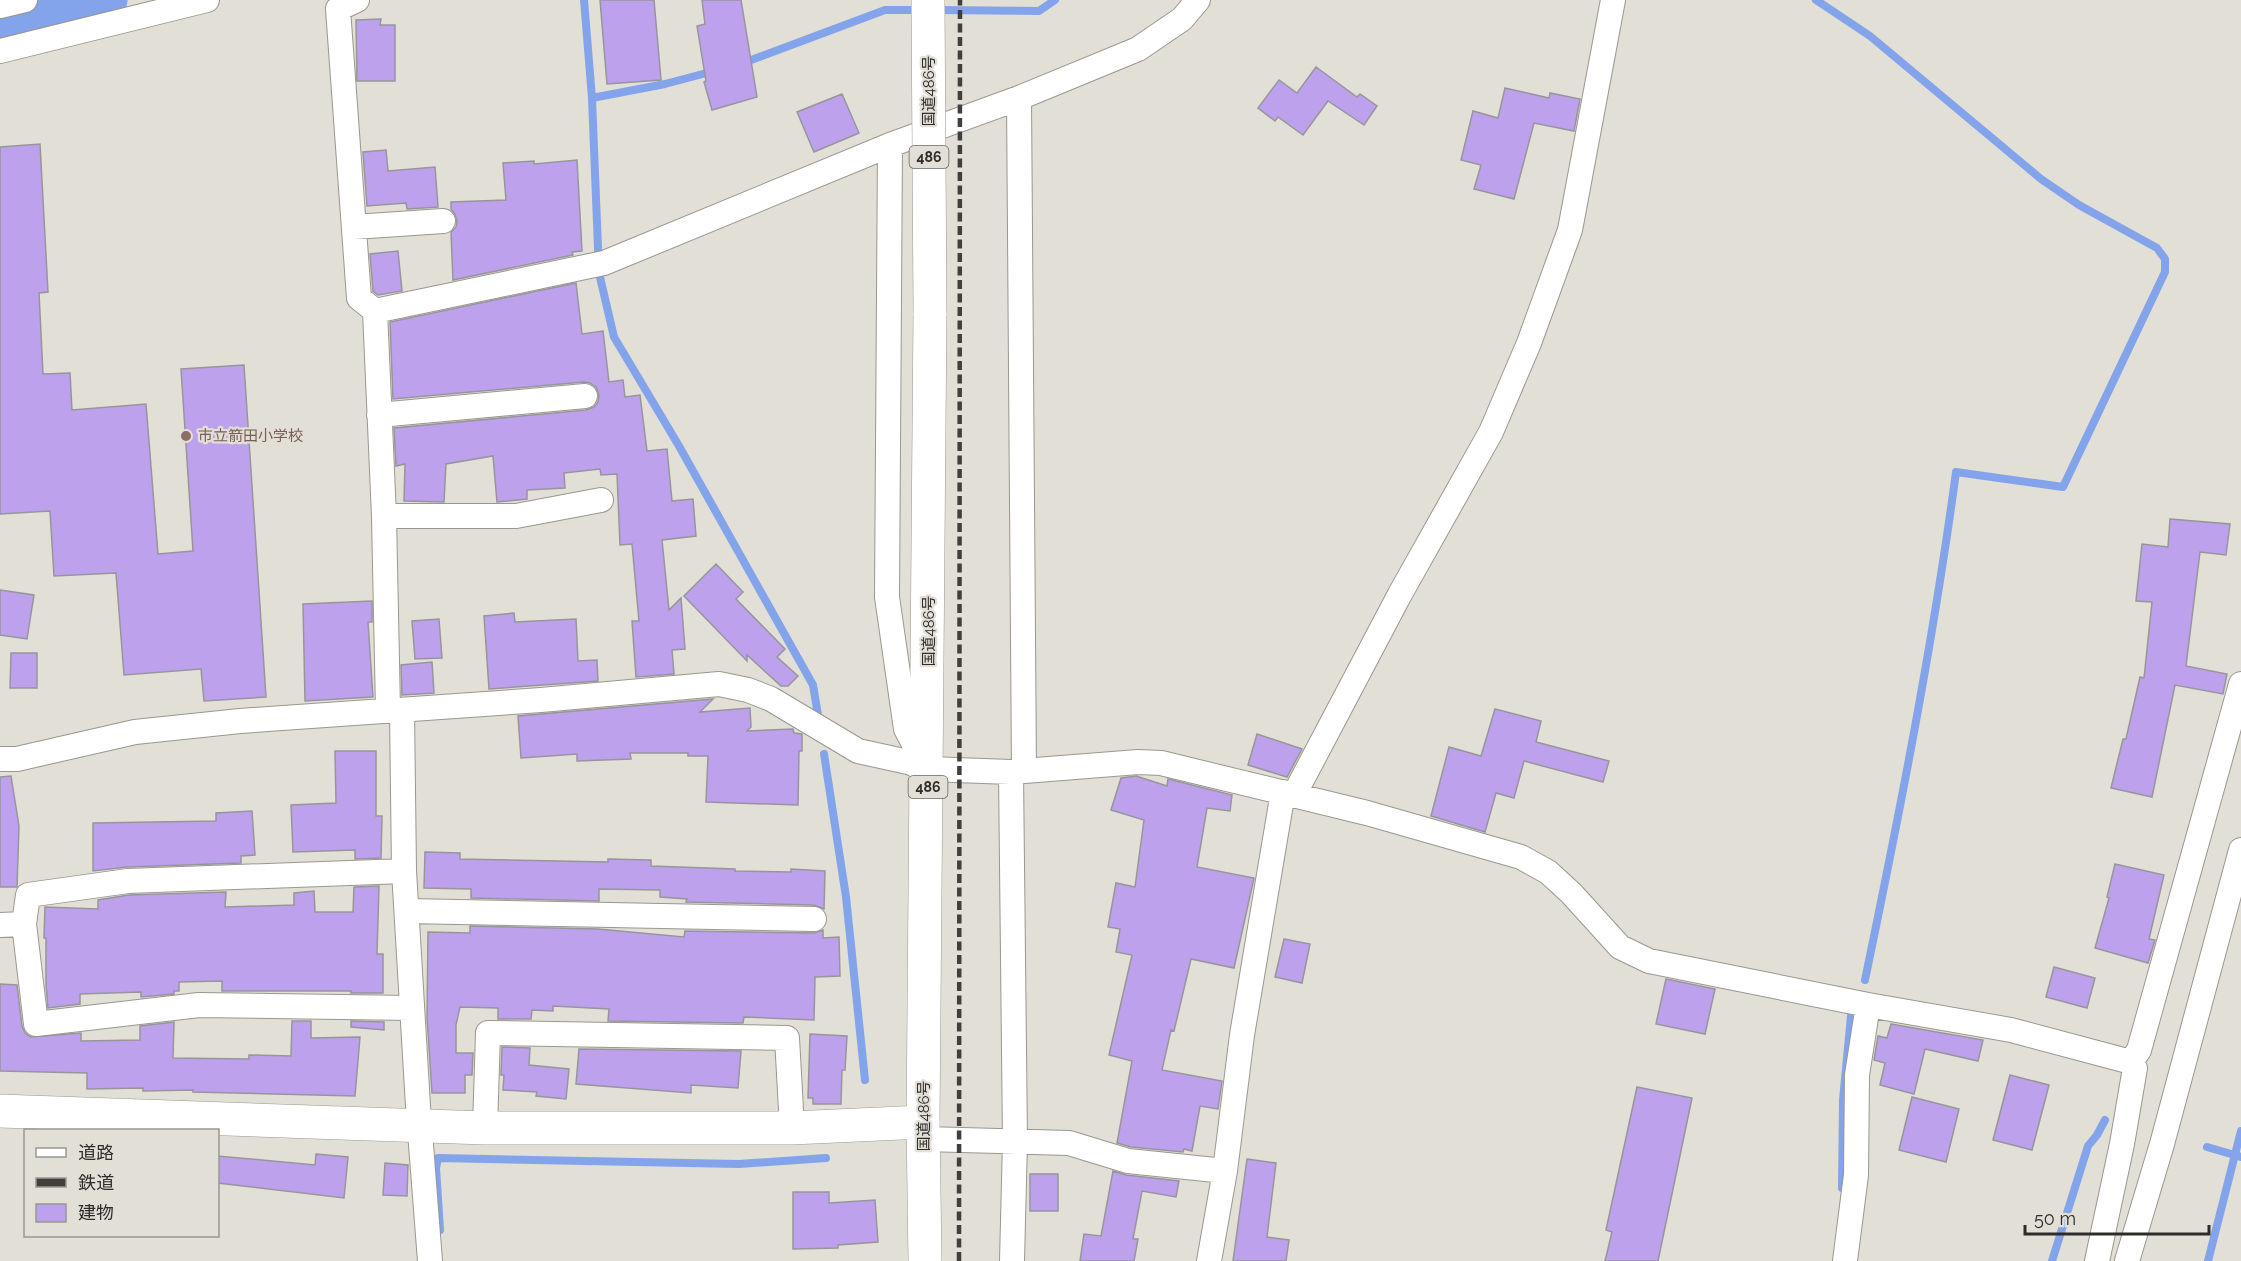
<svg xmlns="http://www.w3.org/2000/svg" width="2241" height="1261" font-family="Raleway,'Noto Sans JP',sans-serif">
<rect width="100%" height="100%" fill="#e2dfd7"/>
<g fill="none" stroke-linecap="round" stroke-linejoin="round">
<path stroke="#83a4ea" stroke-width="8" d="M 584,0 L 592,98 L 599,273 L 614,337 L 679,446 L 813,685 L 818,715
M 1816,0 L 1870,36 L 2041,179 L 2079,205 L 2157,248 L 2165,259 L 2165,272 L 2063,487 L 1956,472 C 1933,643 1900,811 1865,980
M 934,10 L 1039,11 L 1055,0
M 743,63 L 885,10 L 919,10
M 592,98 L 665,84 L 714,71
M 824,754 L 846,897 L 865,1080
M 2207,1147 L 2241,1157
M 1842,1188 L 1843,1100 L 1851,1016
M 440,1230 L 436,1168 L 438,1158 L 739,1164 L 826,1158
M 2052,1261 L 2088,1146 L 2097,1135 L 2105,1120
M 2208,1261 L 2241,1131"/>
<path stroke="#83a4ea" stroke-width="45" d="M 0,26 L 105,0"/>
</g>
<path fill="#bea1ec" stroke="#97959c" stroke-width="1.5" d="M 600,0 L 654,0 L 661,80 L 607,84 Z
M 702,0 L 741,0 L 757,97 L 712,110 L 704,82 L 706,81 L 697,26 L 705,24 Z
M 381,19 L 380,25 L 395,25 L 395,81 L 357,81 L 356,20 Z
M 1316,67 L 1357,97 L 1360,94 L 1377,106 L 1364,125 L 1328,101 L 1303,135 L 1278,117 L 1275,121 L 1258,108 L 1279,80 L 1297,93 Z
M 1505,88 L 1549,98 L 1550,93 L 1580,99 L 1574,131 L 1534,123 L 1514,199 L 1474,189 L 1481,165 L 1461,160 L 1473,111 L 1498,118 Z
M 842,94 L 859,133 L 814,152 L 797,112 Z
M 40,144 L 48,292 L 39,293 L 43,374 L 70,373 L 72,410 L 146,404 L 158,554 L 193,551 L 181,369 L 244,365 L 266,697 L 204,701 L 201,669 L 124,675 L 116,573 L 54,576 L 50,511 L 0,514 L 0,147 Z
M 386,150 L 388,171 L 435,167 L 438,207 L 407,209 L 406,203 L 367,206 L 363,152 Z
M 577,160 L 582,251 L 572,252 L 573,255 L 453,280 L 451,232 L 456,227 L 457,221 L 455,214 L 451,209 L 451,202 L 506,200 L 503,163 L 534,161 L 534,164 Z
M 398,251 L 402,291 L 378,295 L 373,291 L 370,254 Z
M 576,283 L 582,334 L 603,331 L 609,382 L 623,380 L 625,397 L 640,395 L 647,451 L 667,449 L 672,501 L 693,499 L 696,536 L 662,540 L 669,610 L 681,598 L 685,649 L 672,650 L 674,674 L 636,677 L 632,621 L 639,621 L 632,544 L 620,545 L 617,474 L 601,475 L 600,469 L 564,473 L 565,488 L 527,490 L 527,499 L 497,502 L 493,456 L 446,464 L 444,502 L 404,501 L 405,464 L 396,466 L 394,428 L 586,410 L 594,407 L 598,402 L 599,395 L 596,387 L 590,383 L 584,382 L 393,399 L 390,322 Z
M 2170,519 L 2230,524 L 2226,555 L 2200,552 L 2186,666 L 2227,674 L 2223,694 L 2175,685 L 2152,797 L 2111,788 L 2123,739 L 2126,739 L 2140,677 L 2144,678 L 2152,602 L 2136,601 L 2142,544 L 2168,547 Z
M 716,564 L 743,592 L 736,599 L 785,649 L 777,657 L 798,676 L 788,686 L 781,686 L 747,655 L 747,661 L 684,596 Z
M 0,590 L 34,595 L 27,639 L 0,635 Z
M 372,601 L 372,622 L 368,622 L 373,697 L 305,701 L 303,604 Z
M 514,613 L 515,622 L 576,619 L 578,661 L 597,660 L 598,681 L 489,689 L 484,616 Z
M 439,619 L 442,658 L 415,659 L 412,621 Z
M 11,653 L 37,653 L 37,688 L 10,688 Z
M 432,662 L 434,693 L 402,695 L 401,665 Z
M 713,699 L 700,712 L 750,708 L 751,727 L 747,731 L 793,729 L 794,733 L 802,734 L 802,751 L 799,751 L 798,805 L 706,802 L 708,756 L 688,756 L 688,753 L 630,753 L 631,759 L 577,761 L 577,754 L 521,758 L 518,716 Z
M 1495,709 L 1541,721 L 1536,742 L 1609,761 L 1603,782 L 1524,761 L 1514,798 L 1496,793 L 1485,832 L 1431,816 L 1449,747 L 1481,756 Z
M 1257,734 L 1302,749 L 1287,777 L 1248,765 Z
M 335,751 L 376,751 L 376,816 L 382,816 L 381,858 L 355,859 L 355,850 L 293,852 L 291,805 L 336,803 Z
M 11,776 L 19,826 L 17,887 L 0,887 L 0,777 Z
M 1136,776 L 1167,786 L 1168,779 L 1232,795 L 1230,811 L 1207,808 L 1197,867 L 1254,878 L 1234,968 L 1191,959 L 1174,1031 L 1171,1030 L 1162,1070 L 1222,1081 L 1218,1109 L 1200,1106 L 1192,1151 L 1184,1149 L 1183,1152 L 1131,1147 L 1117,1143 L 1132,1061 L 1109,1055 L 1132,955 L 1116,952 L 1120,929 L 1108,927 L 1116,883 L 1135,887 L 1144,820 L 1111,810 L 1121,778 Z
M 252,811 L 255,855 L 241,856 L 241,863 L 127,867 L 93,871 L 93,823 L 216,821 L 216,813 Z
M 425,852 L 460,853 L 460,859 L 608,862 L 608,859 L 651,860 L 651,866 L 735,869 L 735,871 L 791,872 L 791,869 L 825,871 L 824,909 L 814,905 L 686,902 L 687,899 L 660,897 L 660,890 L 599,889 L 599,901 L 471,898 L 471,889 L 424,888 Z
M 2115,864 L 2164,875 L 2149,939 L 2155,940 L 2148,963 L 2095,948 L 2109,898 L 2107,897 Z
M 379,886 L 377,954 L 383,954 L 383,993 L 351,993 L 351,991 L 222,991 L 222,981 L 179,982 L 179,991 L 174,991 L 174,994 L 141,997 L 141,992 L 80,994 L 80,1004 L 48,1008 L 46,985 L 46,938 L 44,938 L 45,907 L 98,909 L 98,900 L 129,895 L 226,892 L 225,907 L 294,905 L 294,893 L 314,891 L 315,912 L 353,912 L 354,887 Z
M 470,926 L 598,929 L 684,937 L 685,931 L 814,933 L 823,930 L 823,938 L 839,937 L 840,976 L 815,977 L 814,1020 L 744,1017 L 743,1023 L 608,1021 L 609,1009 L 553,1006 L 553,1011 L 532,1010 L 531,1019 L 498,1019 L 498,1008 L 460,1007 L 456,1025 L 456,1053 L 473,1053 L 472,1075 L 465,1075 L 465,1093 L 432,1093 L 427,1017 L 428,932 L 470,933 Z
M 1284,939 L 1310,944 L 1302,983 L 1275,977 Z
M 2054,967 L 2095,978 L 2087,1008 L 2046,997 Z
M 1666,979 L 1715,989 L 1705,1034 L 1656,1024 Z
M 0,984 L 17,985 L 22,1026 L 25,1033 L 31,1037 L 81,1033 L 81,1041 L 140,1040 L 140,1026 L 174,1022 L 173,1058 L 249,1059 L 249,1055 L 291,1056 L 292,1021 L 311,1021 L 311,1038 L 360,1037 L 355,1096 L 193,1092 L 193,1090 L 143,1091 L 143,1088 L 87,1089 L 87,1073 L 0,1071 Z
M 351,1021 L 384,1022 L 384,1030 L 351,1027 Z
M 1891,1024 L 1983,1040 L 1978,1061 L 1925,1049 L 1914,1094 L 1880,1085 L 1885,1063 L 1874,1060 L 1878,1036 L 1887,1038 Z
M 810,1034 L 847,1036 L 845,1070 L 842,1070 L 841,1104 L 813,1104 L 813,1098 L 808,1098 Z
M 502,1047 L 530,1048 L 529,1065 L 569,1069 L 566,1099 L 536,1096 L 537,1092 L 503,1090 L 504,1075 L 501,1075 Z
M 579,1049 L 741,1051 L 738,1088 L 691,1085 L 691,1093 L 576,1084 Z
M 2010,1075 L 2049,1085 L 2032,1150 L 1993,1140 Z
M 1637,1087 L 1692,1098 L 1658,1261 L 1605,1261 L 1612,1232 L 1606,1230 Z
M 1912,1097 L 1959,1109 L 1946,1162 L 1899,1150 Z
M 316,1154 L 348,1157 L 344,1198 L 218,1183 L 218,1156 L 315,1165 Z
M 1247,1159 L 1276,1163 L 1267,1237 L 1289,1240 L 1286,1261 L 1233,1261 Z
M 385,1163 L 408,1165 L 407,1196 L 383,1195 Z
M 1113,1171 L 1126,1175 L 1179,1181 L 1176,1197 L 1142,1191 L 1133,1239 L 1138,1239 L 1134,1261 L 1080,1261 L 1084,1234 L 1101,1236 Z
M 1030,1174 L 1058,1174 L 1058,1211 L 1030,1211 Z
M 793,1192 L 829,1192 L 829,1203 L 875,1200 L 878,1242 L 838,1245 L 838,1248 L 793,1249 Z"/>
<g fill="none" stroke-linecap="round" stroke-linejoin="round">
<defs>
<path id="street" d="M 357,0 L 338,9 L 359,298 L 375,311
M 0,6 L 25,0
M 0,51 L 207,0
M 1019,98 L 1024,771
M 890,145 L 887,597 L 906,729 L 925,765
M 354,227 L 443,221
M 379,415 L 585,396
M 384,516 L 516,516 L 601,500
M 388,710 L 384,516 L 375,311 L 604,263 L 890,145 L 1019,98 L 1138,49 L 1182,19 L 1198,0
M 402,711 L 404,871 L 418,1106 L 430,1261
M 0,759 L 17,759 L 135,732 L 240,721 L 541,700 L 719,684 L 748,690 L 771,699 L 858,751 L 908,762 L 928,769 L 1011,772 L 1138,762 L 1161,763 L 1367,813 L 1521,857 L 1548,872 L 1571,893 L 1620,947 L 1649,961 L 1868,1005 L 2011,1030 L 2131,1062 L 2135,1068 L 2122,1144 L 2097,1261
M 1011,772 L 1015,1141 L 1012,1261
M 1294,795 L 1400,594 L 1491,432 L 1529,343 L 1570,230 L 1613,0
M 407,911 L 814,919
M 24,924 L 36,1024 L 199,1005 L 412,1008
M 0,925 L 24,924 L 28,895 L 128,881 L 404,871
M 2131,1062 L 2139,1050 L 2241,684
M 485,1128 L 488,1033 L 787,1038 L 792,1128
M 923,1139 L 1069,1143 L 1128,1161 L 1225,1171
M 1209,1261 L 1225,1171 L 1242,1035 L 1283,792
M 1845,1261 L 1856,1175 L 1857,1075 L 1868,1005
M 2127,1261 L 2162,1144 L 2241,850"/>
<path id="secondary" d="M 0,1111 L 485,1128 L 792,1128 L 923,1122"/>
<path id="highway" d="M 925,1261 L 923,1122 L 930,313"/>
</defs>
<use href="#street" stroke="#99978f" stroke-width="26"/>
<use href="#secondary" stroke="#99978f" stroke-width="34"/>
<use href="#highway" stroke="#99978f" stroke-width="34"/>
<use href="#street" stroke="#fff" stroke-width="24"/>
<use href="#secondary" stroke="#fff" stroke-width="33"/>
<use href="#highway" stroke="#fff" stroke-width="33"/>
<path stroke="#403f3b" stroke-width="4.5" stroke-dasharray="9 4.5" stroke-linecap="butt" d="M 959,1261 L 960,0"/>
<defs>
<path id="highway-bridge" d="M 928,0 L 930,313"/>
</defs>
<use href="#highway-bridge" stroke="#99978f" stroke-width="34" stroke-linecap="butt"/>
<use href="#highway-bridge" stroke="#fff" stroke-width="33"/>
</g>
<circle fill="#8d6e63" stroke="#e2dfd7" stroke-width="2" cx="186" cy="436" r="6"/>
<g text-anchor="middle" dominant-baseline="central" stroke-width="4.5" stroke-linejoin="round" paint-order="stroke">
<g fill="#e2dfd7" stroke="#63625d" stroke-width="1.5">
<rect x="909.5" y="146" width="39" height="22" rx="4.5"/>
<rect x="908.5" y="776" width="39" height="22" rx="4.5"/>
</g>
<g font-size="14" font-weight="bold" fill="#2d2c29">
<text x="929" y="157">486</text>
<text x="928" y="787">486</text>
</g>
<g font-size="15" fill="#2d2c29" stroke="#e2dfd7">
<text transform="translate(929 91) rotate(-90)">国道486号</text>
<text transform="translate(929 631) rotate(-90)">国道486号</text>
<text transform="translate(924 1116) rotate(-90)">国道486号</text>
</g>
<g font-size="15" fill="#785e54" stroke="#e2dfd7" text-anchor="start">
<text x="198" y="436">市立箭田小学校</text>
</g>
</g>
<rect x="24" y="1129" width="195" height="108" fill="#e2dfd7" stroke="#9a9791" stroke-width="1.5"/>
<rect x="36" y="1148" width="30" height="9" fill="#ffffff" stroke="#9a9791" stroke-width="1.5"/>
<text x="78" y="1159" font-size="18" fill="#2d2c29">道路</text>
<rect x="36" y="1178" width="30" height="9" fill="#403f3b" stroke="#9a9791" stroke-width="1.5"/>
<text x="78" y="1189" font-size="18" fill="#2d2c29">鉄道</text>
<rect x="36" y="1204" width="30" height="18" fill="#bea1ec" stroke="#9a9791" stroke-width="1.5"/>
<text x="78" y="1219" font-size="18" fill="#2d2c29">建物</text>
<path d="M2025 1225v9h184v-9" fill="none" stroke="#2d2c29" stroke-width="3"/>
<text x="2034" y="1225" font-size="18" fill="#2d2c29" stroke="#e2dfd7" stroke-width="4.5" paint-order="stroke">50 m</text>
</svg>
